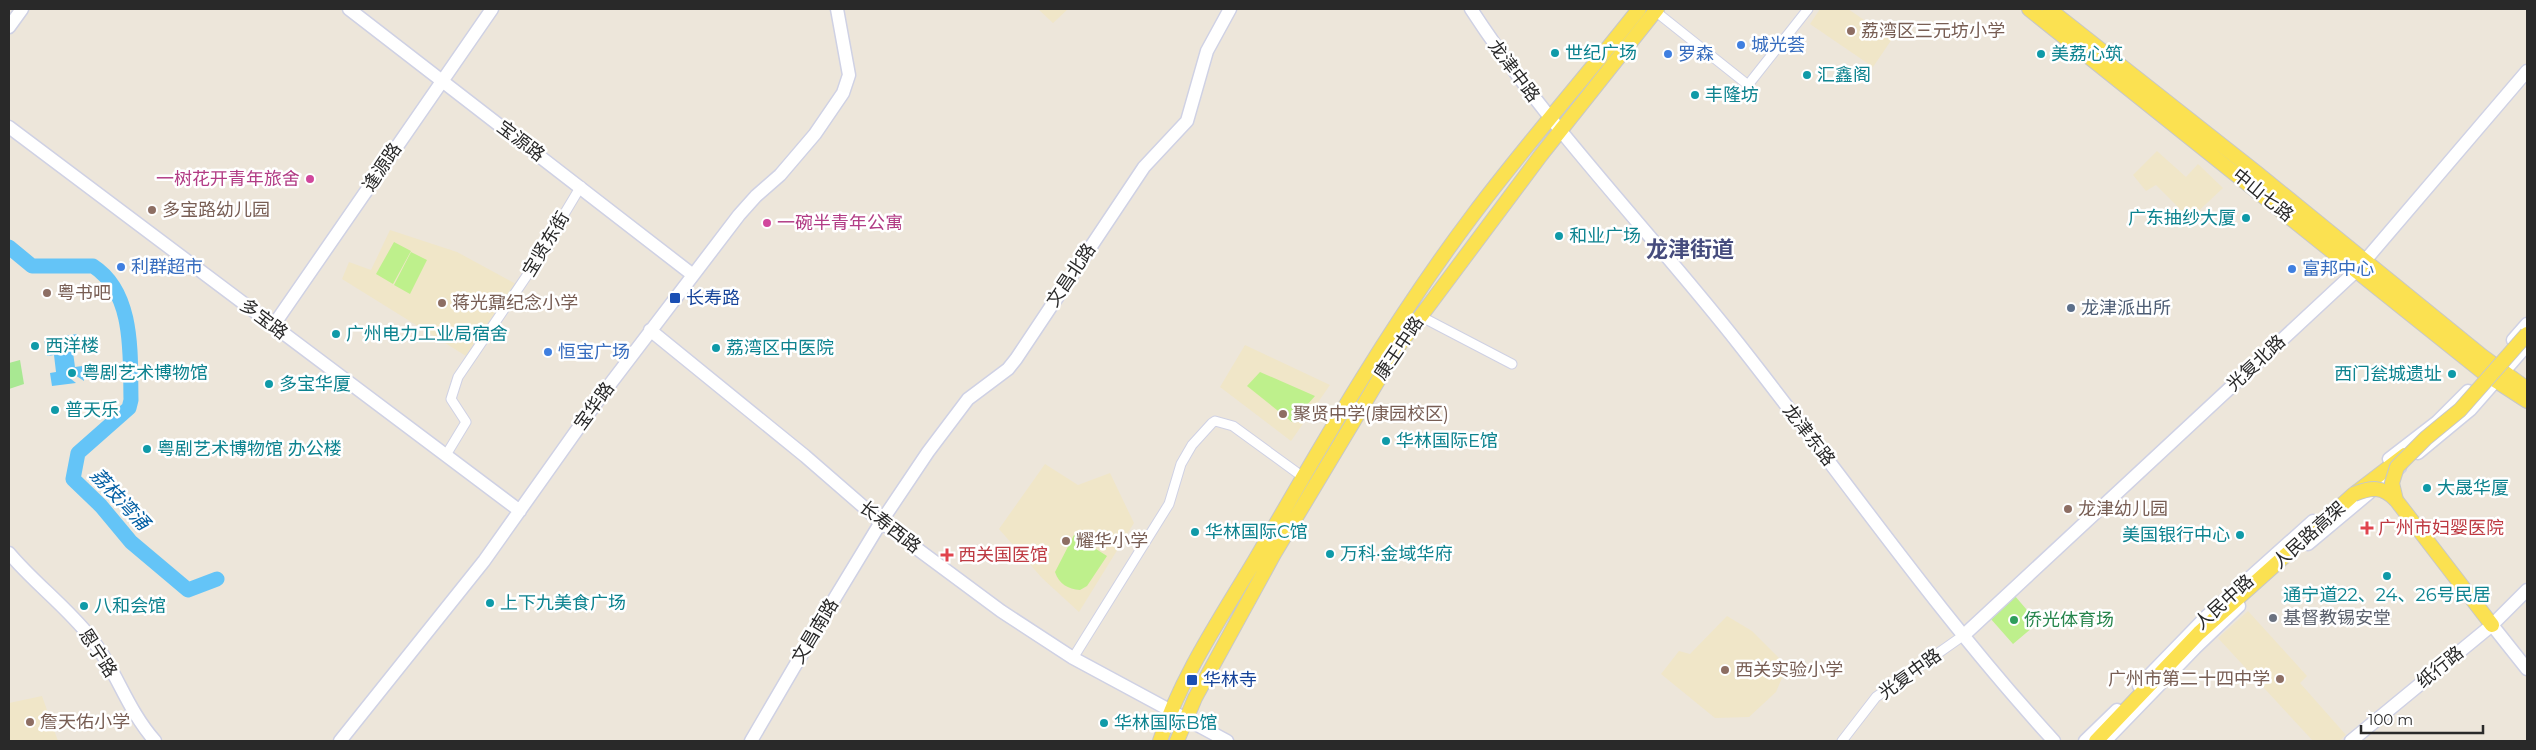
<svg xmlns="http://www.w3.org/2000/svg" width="2536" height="750" font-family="Montserrat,'Noto Sans SC',sans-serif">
<rect width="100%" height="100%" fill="#ede6da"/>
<path fill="#f0e6c8" d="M 1038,9 L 1068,9 L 1053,23 Z
M 1820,9 L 1848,9 L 1892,39 L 1873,67 L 1810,24 Z
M 2157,151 L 2186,177 L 2198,164 L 2223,188 L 2190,219 L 2156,185 L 2146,191 L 2133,175 Z
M 390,230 L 457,252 L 516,284 L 466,356 L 342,279 L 349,262 L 371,270 Z
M 1245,345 L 1330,385 L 1291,441 L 1220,387 Z
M 1045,464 L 1078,485 L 1110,473 L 1134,523 L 1079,612 L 1042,578 L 999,529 Z
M 2248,611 L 2307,676 L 2300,683 L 2346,735 L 2339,741 L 2313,741 L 2218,638 Z
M 1727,616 L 1752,631 L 1787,666 L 1776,692 L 1749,717 L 1715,718 L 1661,674 L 1679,651 L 1690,654 Z
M 42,696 L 58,741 L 9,741 L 9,703 Z"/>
<path fill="#a8e892" d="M 20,360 L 24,384 L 9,389 L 9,363 Z"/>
<path fill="#bef08c" d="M 394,242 L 411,251 L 393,284 L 376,274 Z
M 411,252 L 427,260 L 410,294 L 394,285 Z
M 1260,372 L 1315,396 L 1292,422 L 1247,386 Z
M 1074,535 L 1107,556 L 1087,586 L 1080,590 C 1068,589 1059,584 1055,572 Z
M 2015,596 L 2038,623 L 2013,644 L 1990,618 Z"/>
<path fill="#64c4f7" d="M 77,334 L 78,343 L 72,345 L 75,367 L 82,366 L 84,381 L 69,371 L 66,375 L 76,383 L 52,386 L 50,373 L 56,372 L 54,355 L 47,356 L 44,339 Z"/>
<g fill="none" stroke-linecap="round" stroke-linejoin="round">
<path stroke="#64c4f7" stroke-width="15" d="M 9,247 L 32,266 L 93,266 C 135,293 130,356 131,400 L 129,408 L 78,453 L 73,479 L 101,506 L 131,542 L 188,590 L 217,579"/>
<defs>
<path id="street" d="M 1655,11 L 1748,85 L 1808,9
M 1420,316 L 1512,364
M 446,455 L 466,422 L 451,399 L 458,377 L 530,271 L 581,186
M 1073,658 L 1169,504 L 1181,464 L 1192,445 L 1212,423 L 1215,421 L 1233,426 L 1303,477
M 1842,741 L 1876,697 L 1964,635"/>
<path id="secondary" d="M 349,9 L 693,275
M 1471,9 C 1549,129 1650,231 1738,343 C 1843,476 1940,617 2054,741
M 9,27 L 22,9
M 9,127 L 520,511
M 273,326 L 492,9
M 650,330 L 805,456 L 881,522 L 1001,611 L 1073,658 L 1227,741
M 2513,340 L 2527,324
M 2418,453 L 2470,410 L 2527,345
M 2389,459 L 2437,422 L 2468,391
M 2308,544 L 2400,467
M 9,553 C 34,583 67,607 91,638 C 117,671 126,708 155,741
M 2492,625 L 2527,669
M 1964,635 L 2357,270 L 2527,71
M 2139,686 L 2207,616 L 2313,521
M 340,741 L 484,561 L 601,396 L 739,215 L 756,196 L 780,175 L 815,134 L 843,93 L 849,75 L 837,9
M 751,741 L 827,611 L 881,522 L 928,452 L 968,399 L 1008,369 L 1016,359 L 1144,167 L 1187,121 L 1207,51 L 1230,9
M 2085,741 L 2117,710
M 2105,741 L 2195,648 L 2239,606
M 2351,741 L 2492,625 L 2527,590"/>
<path id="primary" d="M 2029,9 L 2484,373 L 2527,401
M 2049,9 L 2257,173 L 2482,356 L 2527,389
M 2396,500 L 2492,625
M 1160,741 C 1182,673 1225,612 1261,550 C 1327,435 1393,321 1473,215 C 1526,144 1585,78 1639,9
M 1177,741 L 1195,698 L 1274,554 L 1400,344 L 1541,155 L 1657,9
M 2096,741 L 2199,633 L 2354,494 L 2405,455"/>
</defs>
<use href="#street" stroke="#cfd1e4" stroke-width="11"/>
<use href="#secondary" stroke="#cfd1e4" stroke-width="15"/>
<use href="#primary" stroke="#c7c7c7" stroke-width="16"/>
<use href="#street" stroke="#fff" stroke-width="9"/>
<use href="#secondary" stroke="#fff" stroke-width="12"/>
<use href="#primary" stroke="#fbe151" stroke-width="14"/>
<defs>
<path id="primary-bridge" d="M 2354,494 C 2372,487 2382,486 2396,500
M 2396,500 L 2392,483 L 2397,467 L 2426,438 L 2460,410 L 2527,334"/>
</defs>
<use href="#primary-bridge" stroke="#c7c7c7" stroke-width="16" stroke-linecap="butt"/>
<use href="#primary-bridge" stroke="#fbe151" stroke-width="14"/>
</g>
<g fill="#8d6e63" stroke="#fff" stroke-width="2">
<circle cx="1851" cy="31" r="5"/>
<circle cx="152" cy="210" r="5"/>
<circle cx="47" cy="293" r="5"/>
<circle cx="442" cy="303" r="5"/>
<circle cx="1283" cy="414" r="5"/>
<circle cx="2068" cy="509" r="5"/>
<circle cx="1066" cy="541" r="5"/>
<circle cx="1725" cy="670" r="5"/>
<circle cx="2280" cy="679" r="5"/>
<circle cx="30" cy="722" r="5"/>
</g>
<g fill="#3f7fe0" stroke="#fff" stroke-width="2">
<circle cx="1741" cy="45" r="5"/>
<circle cx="1668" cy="54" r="5"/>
<circle cx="121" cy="267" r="5"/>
<circle cx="2292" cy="269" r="5"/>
<circle cx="548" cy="352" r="5"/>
</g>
<g fill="#0f9aa8" stroke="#fff" stroke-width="2">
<circle cx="1555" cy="53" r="5"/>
<circle cx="2041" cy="54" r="5"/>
<circle cx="1807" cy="75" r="5"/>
<circle cx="1695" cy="95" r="5"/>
<circle cx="2246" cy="218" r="5"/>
<circle cx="1559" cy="236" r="5"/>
<circle cx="336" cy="334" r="5"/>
<circle cx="35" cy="346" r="5"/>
<circle cx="716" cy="348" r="5"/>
<circle cx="72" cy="373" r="5"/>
<circle cx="2452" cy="374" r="5"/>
<circle cx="269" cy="384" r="5"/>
<circle cx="55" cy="410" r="5"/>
<circle cx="1386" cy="441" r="5"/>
<circle cx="147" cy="449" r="5"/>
<circle cx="2427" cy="488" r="5"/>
<circle cx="1195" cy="532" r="5"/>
<circle cx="2240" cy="535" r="5"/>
<circle cx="1330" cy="554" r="5"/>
<circle cx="2387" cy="576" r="5"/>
<circle cx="490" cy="603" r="5"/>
<circle cx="84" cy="606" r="5"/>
<circle cx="1104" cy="723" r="5"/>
</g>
<g fill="#d1479c" stroke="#fff" stroke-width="2">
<circle cx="310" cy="179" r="5"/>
<circle cx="767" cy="223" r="5"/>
</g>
<g fill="#1a4fb4" stroke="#fff" stroke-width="2">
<rect x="669" y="292" width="12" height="12" rx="2.5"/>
<rect x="1186" y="674" width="12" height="12" rx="2.5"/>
</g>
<circle fill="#5c6f8a" stroke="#fff" stroke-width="2" cx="2071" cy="308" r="5"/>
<g fill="#e0444e" stroke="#fff" stroke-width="2">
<path d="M2364.5 520.5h5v5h5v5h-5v5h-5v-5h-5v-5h5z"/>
<path d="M944.5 547.5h5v5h5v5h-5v5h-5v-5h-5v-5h5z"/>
</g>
<circle fill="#6b7280" stroke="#fff" stroke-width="2" cx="2273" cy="618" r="5"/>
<circle fill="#2e9e5b" stroke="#fff" stroke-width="2" cx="2014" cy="620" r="5"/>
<g text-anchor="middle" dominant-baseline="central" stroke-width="5" stroke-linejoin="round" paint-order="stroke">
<g font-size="18" fill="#785e54" stroke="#fff" text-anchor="start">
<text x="1861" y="31">荔湾区三元坊小学</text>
<text x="162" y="210">多宝路幼儿园</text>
<text x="57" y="293">粤书吧</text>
<text x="452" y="303">蒋光鼐纪念小学</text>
<text x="1293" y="414">聚贤中学(康园校区)</text>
<text x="2078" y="509">龙津幼儿园</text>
<text x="1076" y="541">耀华小学</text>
<text x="1735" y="670">西关实验小学</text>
<text x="2270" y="679" text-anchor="end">广州市第二十四中学</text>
<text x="40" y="722">詹天佑小学</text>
</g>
<g font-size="18" fill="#366cbe" stroke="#fff" text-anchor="start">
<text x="1751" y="45">城光荟</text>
<text x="1678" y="54">罗森</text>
<text x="131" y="267">利群超市</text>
<text x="2302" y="269">富邦中心</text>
<text x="558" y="352">恒宝广场</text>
</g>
<g font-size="18" fill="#0d838f" stroke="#fff" text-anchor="start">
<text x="1565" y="53">世纪广场</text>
<text x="2051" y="54">美荔心筑</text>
<text x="1817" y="75">汇鑫阁</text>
<text x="1705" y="95">丰隆坊</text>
<text x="2236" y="218" text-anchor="end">广东抽纱大厦</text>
<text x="1569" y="236">和业广场</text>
<text x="346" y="334">广州电力工业局宿舍</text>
<text x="45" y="346">西洋楼</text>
<text x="726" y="348">荔湾区中医院</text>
<text x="82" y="373">粤剧艺术博物馆</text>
<text x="2442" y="374" text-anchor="end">西门瓮城遗址</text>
<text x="279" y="384">多宝华厦</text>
<text x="65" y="410">普天乐</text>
<text x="1396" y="441">华林国际E馆</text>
<text x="157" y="449">粤剧艺术博物馆 办公楼</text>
<text x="2437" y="488">大晟华厦</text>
<text x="1205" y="532">华林国际C馆</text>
<text x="2230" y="535" text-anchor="end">美国银行中心</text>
<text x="1340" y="554">万科·金域华府</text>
<text x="2387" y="595" text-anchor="middle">通宁道22、24、26号民居</text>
<text x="500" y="603">上下九美食广场</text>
<text x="94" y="606">八和会馆</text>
<text x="1114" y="723">华林国际B馆</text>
</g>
<g font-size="18" fill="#292929" stroke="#fff">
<text transform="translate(1514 71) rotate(53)">龙津中路</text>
<text transform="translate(521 141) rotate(37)">宝源路</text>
<text transform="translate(382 167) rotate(-56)">逢源路</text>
<text transform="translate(2263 195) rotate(39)">中山七路</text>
<text transform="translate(546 244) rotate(-59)">宝贤东街</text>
<text transform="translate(1071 275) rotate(-56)">文昌北路</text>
<text transform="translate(264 319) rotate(37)">多宝路</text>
<text transform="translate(1399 348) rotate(-56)">康王中路</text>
<text transform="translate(2256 363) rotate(-43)">光复北路</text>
<text transform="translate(594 406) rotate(-54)">宝华路</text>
<text transform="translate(1809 435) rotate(52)">龙津东路</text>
<text transform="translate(890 527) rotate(38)">长寿西路</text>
<text transform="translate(2309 535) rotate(-42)">人民路高架</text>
<text transform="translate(2224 602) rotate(-42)">人民中路</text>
<text transform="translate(815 631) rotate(-59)">文昌南路</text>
<text transform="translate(98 653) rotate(57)">恩宁路</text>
<text transform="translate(2440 667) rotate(-39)">纸行路</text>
<text transform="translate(1910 674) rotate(-36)">光复中路</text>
</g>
<g font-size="18" fill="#b23c85" stroke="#fff" text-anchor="end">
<text x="300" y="179">一树花开青年旅舍</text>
<text x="777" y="223" text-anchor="start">一碗半青年公寓</text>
</g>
<g font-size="18" fill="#164399" stroke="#fff" text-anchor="start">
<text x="686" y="298">长寿路</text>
<text x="1203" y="680">华林寺</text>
</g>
<g font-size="18" fill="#4e5e75" stroke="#fff" text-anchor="start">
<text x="2081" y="308">龙津派出所</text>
</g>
<g font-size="18" fill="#be3a42" stroke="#fff" text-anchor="start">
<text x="2378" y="528">广州市妇婴医院</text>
<text x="958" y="555">西关国医馆</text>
</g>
<g font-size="18" fill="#5b616d" stroke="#fff" text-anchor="start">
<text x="2283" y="618">基督教锡安堂</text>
</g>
<g font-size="18" fill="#27864d" stroke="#fff" text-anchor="start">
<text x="2024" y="620">侨光体育场</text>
</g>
<g font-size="19" font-style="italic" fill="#035fa3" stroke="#fff">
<text transform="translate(120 499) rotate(47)">荔枝湾涌</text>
</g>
<g font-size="22" font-weight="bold" fill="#464c7d" stroke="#fff">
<text x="1690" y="249">龙津街道</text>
</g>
</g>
<rect width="2536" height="750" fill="none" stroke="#292929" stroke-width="20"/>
<path d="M2361 725v8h122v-8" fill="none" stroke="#292929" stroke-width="2.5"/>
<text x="2368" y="725" font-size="15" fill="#292929" stroke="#ffffff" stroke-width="4" paint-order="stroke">100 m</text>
</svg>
